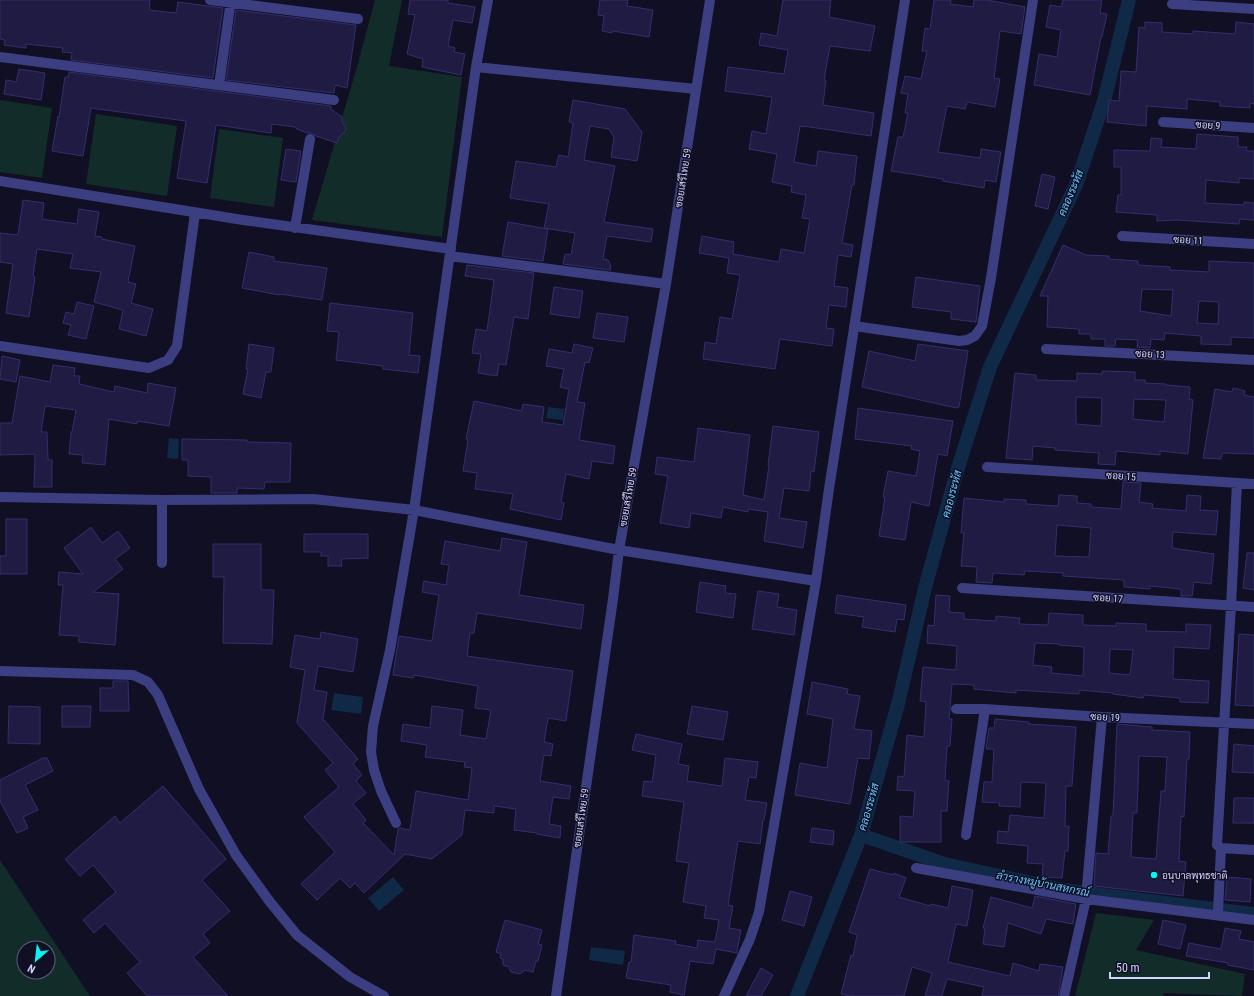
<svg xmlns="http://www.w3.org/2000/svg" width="1254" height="996" font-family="'Roboto Condensed',Sarabun,sans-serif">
<rect width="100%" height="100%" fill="#100f23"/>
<path fill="#122d29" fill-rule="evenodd" d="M 375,0 L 402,0 L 389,66 L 462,77 L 442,237 L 312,220 L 357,67 Z
M 0,100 L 52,108 L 42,178 L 0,172 Z
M 96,114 L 177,126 L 167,196 L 86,184 Z
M 219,129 L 283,138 L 274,207 L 210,198 Z
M 0,860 L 90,996 L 0,996 ZM 24,948 L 48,948 L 48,972 L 24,972 Z
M 1096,913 L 1154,920 L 1136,950 L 1245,974 L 1242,996 L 1164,993 L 1163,996 L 1075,996 Z"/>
<path fill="#0f2947" d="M 548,407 L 564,409 L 563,420 L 546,418 Z
M 169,438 L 179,439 L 178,459 L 167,458 Z
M 334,693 L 363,697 L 361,714 L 331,710 Z
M 393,877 L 404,890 L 379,911 L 368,898 Z
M 591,947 L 625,951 L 623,965 L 589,960 Z"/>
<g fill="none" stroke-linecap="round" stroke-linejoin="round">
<path stroke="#0f2947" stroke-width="14" d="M 861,835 L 945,864 L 1063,890 L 1254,914
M 797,996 L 861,835 L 898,704 L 925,588 L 957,471 L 990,367 L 1076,185 L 1104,101 L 1129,0"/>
</g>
<path fill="#1f1b43" stroke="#342e6f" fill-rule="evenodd" d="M 0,0 L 150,0 L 149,10 L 176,13 L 178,2 L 223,8 L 213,78 L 71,60 L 72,53 L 62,52 L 63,48 L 26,44 L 26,48 L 4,45 L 5,40 L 0,39 Z
M 410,0 L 448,0 L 448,3 L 475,7 L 472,23 L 453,20 L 448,46 L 455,48 L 454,52 L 465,54 L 461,75 L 422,67 L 423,59 L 407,54 L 415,15 L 408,14 Z
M 600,0 L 628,0 L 627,6 L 653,10 L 649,37 L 613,31 L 612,33 L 602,31 L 604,16 L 598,15 Z
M 783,0 L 831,0 L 829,17 L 875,26 L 870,51 L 830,46 L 824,80 L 826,80 L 823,105 L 874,113 L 871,136 L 803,126 L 803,127 L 800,126 L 794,162 L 816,166 L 818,151 L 857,156 L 854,185 L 852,185 L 842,243 L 853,245 L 851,257 L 838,255 L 834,286 L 848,288 L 846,307 L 829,305 L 826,328 L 834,329 L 832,346 L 780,339 L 775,369 L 703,359 L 705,342 L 716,344 L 720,317 L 732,319 L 740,275 L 727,273 L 729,258 L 699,253 L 702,236 L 734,242 L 733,254 L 779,262 L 781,249 L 804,253 L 810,219 L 802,218 L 806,195 L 791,192 L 792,186 L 772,182 L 777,154 L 749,149 L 752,131 L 766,134 L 772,97 L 725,91 L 728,67 L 784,74 L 788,50 L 759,45 L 761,33 L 777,36 Z
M 934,0 L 951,0 L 950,4 L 973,7 L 974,0 L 987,0 L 1025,7 L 1021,34 L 1000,31 L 994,78 L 1000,79 L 995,107 L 967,102 L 965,109 L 947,106 L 938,152 L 980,158 L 981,149 L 1001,152 L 996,182 L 985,180 L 984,188 L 943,181 L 943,179 L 891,171 L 898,137 L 903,137 L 908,113 L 905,113 L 908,94 L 901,93 L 905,76 L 921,79 L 927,51 L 922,51 L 925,28 L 930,29 Z
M 1063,0 L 1102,0 L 1100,13 L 1107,14 L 1102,37 L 1101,37 L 1090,95 L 1034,85 L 1039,54 L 1057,57 L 1061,30 L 1046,27 L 1050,5 L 1061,7 Z
M 236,10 L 356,25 L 347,88 L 335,85 L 334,93 L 226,80 Z
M 1145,22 L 1162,23 L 1162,32 L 1193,34 L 1193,31 L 1235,34 L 1236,22 L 1254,24 L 1254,104 L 1250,103 L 1250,108 L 1220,106 L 1220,102 L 1187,99 L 1187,109 L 1147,106 L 1146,126 L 1107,122 L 1109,100 L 1119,101 L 1121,71 L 1136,72 L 1139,27 L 1145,28 Z
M 19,69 L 45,73 L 41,100 L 4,94 L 6,80 L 16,82 Z
M 69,72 L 331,106 L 331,109 L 342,117 L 342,122 L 345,126 L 346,130 L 339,137 L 337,143 L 316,136 L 311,133 L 307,133 L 297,129 L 295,127 L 272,124 L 271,133 L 216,125 L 207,183 L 177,178 L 186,121 L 91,108 L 83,156 L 52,151 L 58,116 L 59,117 L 65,77 L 68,77 Z
M 573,100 L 625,109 L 642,132 L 637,161 L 611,157 L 614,137 L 609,129 L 590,126 L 584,160 L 615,166 L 604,222 L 653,229 L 651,242 L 607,236 L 603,259 L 608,260 L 611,266 L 610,270 L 563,264 L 565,254 L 571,255 L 575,233 L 544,228 L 549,204 L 510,198 L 516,161 L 556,167 L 559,155 L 568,157 L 573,123 L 569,122 Z
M 1197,134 L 1238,137 L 1238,147 L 1247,147 L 1246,151 L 1254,151 L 1254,179 L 1239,178 L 1239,183 L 1206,180 L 1205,203 L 1244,205 L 1244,202 L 1254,203 L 1254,220 L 1240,219 L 1239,224 L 1176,220 L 1157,221 L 1157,215 L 1116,212 L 1118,195 L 1121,195 L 1121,167 L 1114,167 L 1114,150 L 1150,151 L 1151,138 L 1162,139 L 1161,147 L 1196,149 Z
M 286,149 L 301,151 L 296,182 L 281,180 Z
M 1042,174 L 1055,177 L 1048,209 L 1035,206 Z
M 23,200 L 44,203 L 42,219 L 77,224 L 79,209 L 99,212 L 95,236 L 102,237 L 102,239 L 135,246 L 128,282 L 136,284 L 131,303 L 153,309 L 146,336 L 119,329 L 123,310 L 94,302 L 101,272 L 70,268 L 73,254 L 37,249 L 33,276 L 35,277 L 29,317 L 6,313 L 13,264 L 0,262 L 0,233 L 18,235 Z
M 508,222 L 548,229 L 543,261 L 502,256 Z
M 1063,245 L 1086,255 L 1109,256 L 1109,259 L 1138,261 L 1138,265 L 1170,267 L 1170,270 L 1209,272 L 1209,261 L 1254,263 L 1254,338 L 1231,337 L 1231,345 L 1201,344 L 1201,336 L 1165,333 L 1164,340 L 1151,339 L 1150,348 L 1137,347 L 1138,340 L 1116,339 L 1115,346 L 1105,346 L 1105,339 L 1091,339 L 1091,334 L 1079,334 L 1079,329 L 1047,327 L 1048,296 L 1040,296 ZM 1142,289 L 1173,290 L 1171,316 L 1140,311 ZM 1199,301 L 1219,302 L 1218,324 L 1197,323 Z
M 249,252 L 274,257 L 274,261 L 327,268 L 322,300 L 279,294 L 279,295 L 242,288 Z
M 467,265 L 534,273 L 528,319 L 514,317 L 506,365 L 499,364 L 497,376 L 478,373 L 481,354 L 472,353 L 476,329 L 487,331 L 494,280 L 465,276 Z
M 916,277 L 980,286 L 976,322 L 951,319 L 951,312 L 912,307 Z
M 554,287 L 583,291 L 579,318 L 550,314 Z
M 77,302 L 94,306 L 86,339 L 68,335 L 71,325 L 63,323 L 66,312 L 74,314 Z
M 330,303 L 413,313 L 409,355 L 420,356 L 418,373 L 383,369 L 383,366 L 336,360 L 339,332 L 327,331 Z
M 597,313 L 628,317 L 624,342 L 593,338 Z
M 249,344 L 274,348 L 271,372 L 266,372 L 261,398 L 243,394 L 248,369 L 246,369 Z
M 574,344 L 593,348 L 589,363 L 585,362 L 577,402 L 585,403 L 579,440 L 615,446 L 613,464 L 592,461 L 589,479 L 566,474 L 561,502 L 564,503 L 561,520 L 510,509 L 513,494 L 475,489 L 477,473 L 463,471 L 468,440 L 466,439 L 474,401 L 522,411 L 523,404 L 544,407 L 542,422 L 563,425 L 569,389 L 560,387 L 564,369 L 546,366 L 549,349 L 572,353 Z
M 918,344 L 968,351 L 959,407 L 956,408 L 862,387 L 869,351 L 915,361 Z
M 2,356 L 20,360 L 16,382 L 0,379 Z
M 53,365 L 75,368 L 74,376 L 80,376 L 79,384 L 114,392 L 115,386 L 147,393 L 148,383 L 176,388 L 169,426 L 137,421 L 137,424 L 109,419 L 105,465 L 82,463 L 83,455 L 69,454 L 71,432 L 72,432 L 76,410 L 45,406 L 41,432 L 47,432 L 48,460 L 52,460 L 52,487 L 34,487 L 35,454 L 0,455 L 0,423 L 12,423 L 20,376 L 50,382 Z
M 1102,371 L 1135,372 L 1135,380 L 1145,380 L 1145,383 L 1166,384 L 1166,385 L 1190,387 L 1189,399 L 1193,400 L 1188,454 L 1160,451 L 1160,455 L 1116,451 L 1115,465 L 1098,464 L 1099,453 L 1055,450 L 1055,448 L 1033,446 L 1032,460 L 1006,458 L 1015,373 L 1036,375 L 1036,380 L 1077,381 L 1077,373 L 1102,374 ZM 1076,397 L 1102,398 L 1101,426 L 1076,424 ZM 1134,399 L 1166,400 L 1164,422 L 1133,419 Z
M 1233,388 L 1245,391 L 1244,395 L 1254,397 L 1254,454 L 1222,453 L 1221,459 L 1203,458 L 1215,389 L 1232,392 Z
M 858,408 L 953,421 L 947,456 L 938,454 L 929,506 L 911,502 L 905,540 L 879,536 L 885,497 L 883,497 L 888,471 L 916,476 L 920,451 L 911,449 L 912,446 L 855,439 Z
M 773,426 L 819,432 L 814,472 L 811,471 L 809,491 L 784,488 L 779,518 L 807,522 L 803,548 L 764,541 L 768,512 L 748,509 L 748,512 L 723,507 L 721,518 L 691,513 L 689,528 L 660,523 L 668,476 L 655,474 L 657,457 L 694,462 L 698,428 L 750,435 L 743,495 L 764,500 L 769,466 L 768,465 Z
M 182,439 L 247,440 L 247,442 L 291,443 L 290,482 L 265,482 L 264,489 L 237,488 L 237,493 L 211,493 L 211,477 L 188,476 L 188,460 L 182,460 Z
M 1123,482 L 1141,483 L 1139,502 L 1153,504 L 1152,508 L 1186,511 L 1187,495 L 1201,496 L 1200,510 L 1218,511 L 1216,535 L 1173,532 L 1172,548 L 1214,554 L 1211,584 L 1194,582 L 1192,596 L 1181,596 L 1181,589 L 1150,586 L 1150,589 L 1124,587 L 1124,580 L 1063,576 L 1063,573 L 1025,571 L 1024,575 L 993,573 L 992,583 L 976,582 L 977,567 L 961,566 L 964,533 L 961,533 L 964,498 L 1004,502 L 1004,499 L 1026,500 L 1026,504 L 1058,506 L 1059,495 L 1077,496 L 1077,503 L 1091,504 L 1091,507 L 1121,509 ZM 1057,525 L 1091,528 L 1089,557 L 1055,556 Z
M 6,519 L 27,519 L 27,574 L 0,574 L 0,556 L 6,556 Z
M 91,527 L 102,543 L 118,531 L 130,548 L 115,559 L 123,569 L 93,592 L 119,594 L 115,645 L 79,642 L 79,636 L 59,635 L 63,585 L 58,585 L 59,572 L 83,574 L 64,548 Z
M 304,534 L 368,534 L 368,558 L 341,559 L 342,566 L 328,566 L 328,556 L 321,556 L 321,552 L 304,552 Z
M 502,538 L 527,542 L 519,595 L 584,605 L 581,629 L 477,613 L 474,633 L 470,633 L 467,656 L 573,671 L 566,721 L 548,718 L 544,742 L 553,744 L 551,756 L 544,755 L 540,781 L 571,786 L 569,799 L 553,797 L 549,824 L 561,826 L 560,838 L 537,834 L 537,833 L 514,830 L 516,809 L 494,806 L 494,813 L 465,810 L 462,835 L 432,859 L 405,854 L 364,893 L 355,883 L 350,888 L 340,878 L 317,900 L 301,884 L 335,852 L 304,817 L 339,787 L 325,770 L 333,763 L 297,723 L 305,670 L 290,667 L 295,635 L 320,639 L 321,632 L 358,639 L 353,672 L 318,666 L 314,690 L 327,692 L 323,719 L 358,759 L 353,764 L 362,775 L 356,781 L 366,793 L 353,804 L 366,820 L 363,823 L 394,855 L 398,829 L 400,828 L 410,830 L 416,791 L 468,800 L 472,768 L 464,767 L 465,762 L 425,757 L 427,745 L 401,741 L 403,724 L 430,728 L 432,706 L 463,710 L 460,735 L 486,739 L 491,710 L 475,708 L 478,686 L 414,675 L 413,678 L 393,675 L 399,636 L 432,641 L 439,595 L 422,592 L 424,581 L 446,585 L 449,565 L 441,564 L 445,541 L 500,551 Z
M 213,544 L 261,544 L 261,590 L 274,590 L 272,644 L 223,643 L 224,577 L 213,577 Z
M 1247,553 L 1254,553 L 1254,590 L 1243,588 Z
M 700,582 L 726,586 L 725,593 L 736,594 L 733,618 L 696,612 Z
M 758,591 L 779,594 L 777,607 L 797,610 L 794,635 L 752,629 Z
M 837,595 L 906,605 L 904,620 L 897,619 L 895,632 L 862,627 L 864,617 L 835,613 Z
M 936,595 L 950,596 L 949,612 L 964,613 L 964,619 L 996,621 L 996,616 L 1020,618 L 1019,624 L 1048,625 L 1049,613 L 1083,615 L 1083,625 L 1116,626 L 1116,623 L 1146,624 L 1146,631 L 1186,632 L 1186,624 L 1211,625 L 1209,649 L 1174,647 L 1173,679 L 1209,681 L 1208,703 L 1180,702 L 1180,698 L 1144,695 L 1143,698 L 1113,694 L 1113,693 L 1079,690 L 1079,694 L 1016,690 L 1016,693 L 974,689 L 974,685 L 952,684 L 950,709 L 949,719 L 952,719 L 950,746 L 947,746 L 945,780 L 949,781 L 947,811 L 941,811 L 941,842 L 900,842 L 900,816 L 913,817 L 915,791 L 897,790 L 898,776 L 904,777 L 907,735 L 924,737 L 926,702 L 920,701 L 923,667 L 956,670 L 957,646 L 927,643 L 928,625 L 934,626 ZM 1035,643 L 1059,644 L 1059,645 L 1084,647 L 1083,676 L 1051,673 L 1052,667 L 1033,665 ZM 1110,649 L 1133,650 L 1130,675 L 1109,673 Z
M 1239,634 L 1254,635 L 1254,706 L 1235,705 Z
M 113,681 L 128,681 L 129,711 L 100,711 L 100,688 L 113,688 Z
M 812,682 L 848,689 L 847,694 L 860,696 L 854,728 L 855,729 L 872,731 L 869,759 L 858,758 L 850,804 L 795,795 L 800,763 L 827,768 L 833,719 L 807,714 Z
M 9,706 L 40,707 L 40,744 L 8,743 Z
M 62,706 L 91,706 L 90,727 L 62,727 Z
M 692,706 L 728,712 L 723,740 L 687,734 Z
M 995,719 L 1029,722 L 1029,724 L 1076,727 L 1072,786 L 1066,786 L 1065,826 L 1069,826 L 1068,851 L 1065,851 L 1062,878 L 1042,877 L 1043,864 L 1027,863 L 1028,846 L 997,843 L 998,831 L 1008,832 L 1010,815 L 1044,818 L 1046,783 L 1021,782 L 1020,807 L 999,806 L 1000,803 L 982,802 L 984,782 L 992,782 L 994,749 L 986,749 L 989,728 L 994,728 Z
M 1117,724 L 1152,727 L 1152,730 L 1190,732 L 1189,759 L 1187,759 L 1184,817 L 1181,816 L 1179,861 L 1186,862 L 1183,896 L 1094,886 L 1096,853 L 1108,854 L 1111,816 L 1113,816 ZM 1139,756 L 1167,757 L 1165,791 L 1161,791 L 1156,859 L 1131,857 L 1133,813 L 1137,813 Z
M 636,734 L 682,744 L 678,764 L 689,766 L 687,781 L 722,786 L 725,758 L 758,762 L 756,778 L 749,777 L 745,800 L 767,803 L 764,820 L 763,820 L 760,844 L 738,841 L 728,905 L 733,906 L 729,928 L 741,930 L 737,951 L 737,953 L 716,949 L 713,964 L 690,961 L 684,995 L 670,992 L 671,985 L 626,978 L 629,962 L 631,962 L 634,935 L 676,941 L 675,944 L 697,948 L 698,940 L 715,942 L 719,920 L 704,918 L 706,906 L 683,902 L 689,863 L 676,861 L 684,802 L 642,796 L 644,781 L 652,782 L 656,755 L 632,750 Z
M 1234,744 L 1254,746 L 1254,773 L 1232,772 Z
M 43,758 L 47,758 L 53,771 L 25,785 L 38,810 L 23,817 L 28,828 L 17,833 L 0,801 L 0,780 Z
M 163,786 L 226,859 L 202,880 L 230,911 L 203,934 L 210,943 L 193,957 L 228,996 L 147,996 L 127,973 L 140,962 L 105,923 L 94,933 L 83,920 L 116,892 L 93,865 L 80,876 L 65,859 L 115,816 L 120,823 Z
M 1234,798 L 1254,798 L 1254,823 L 1233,823 Z
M 812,828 L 834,831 L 833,845 L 810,842 Z
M 870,869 L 893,875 L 894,873 L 906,878 L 899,897 L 930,906 L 931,904 L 948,908 L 952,886 L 973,890 L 967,926 L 956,924 L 948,962 L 1010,976 L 1013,963 L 1039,971 L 1040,964 L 1063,967 L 1058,996 L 982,996 L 984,987 L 947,979 L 942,996 L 925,996 L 932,973 L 912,967 L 904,996 L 850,996 L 841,994 L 846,974 L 851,955 L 853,956 L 857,935 L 849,932 Z
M 1227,877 L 1251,879 L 1250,902 L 1225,900 Z
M 790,891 L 812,897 L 804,926 L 782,920 Z
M 1035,896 L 1076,904 L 1073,924 L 1046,919 L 1041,934 L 1008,923 L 1004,947 L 983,944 L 985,929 L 983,928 L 991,897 L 1032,908 Z
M 505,920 L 542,930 L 538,944 L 542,945 L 538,961 L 536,961 L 533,972 L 525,970 L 520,974 L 511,972 L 509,967 L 503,965 L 503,959 L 500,958 L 501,954 L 496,952 Z
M 1163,920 L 1186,925 L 1180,949 L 1158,944 Z
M 1225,928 L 1241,931 L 1239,939 L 1254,942 L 1254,970 L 1228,965 L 1228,963 L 1186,956 L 1189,943 L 1221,949 Z
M 761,968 L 773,975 L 761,996 L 746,996 Z"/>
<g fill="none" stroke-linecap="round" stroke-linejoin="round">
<path stroke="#3b3f81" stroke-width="10" d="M 210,0 L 358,19
M 1172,4 L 1254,9
M 0,57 L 334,100
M 476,67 L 696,89
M 219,85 L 231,0
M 1163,122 L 1254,128
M 0,181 L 243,220 L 451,249
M 295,228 L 310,139
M 1122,236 L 1254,244
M 450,256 L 666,284
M 854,326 L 959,341 L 967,340 L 975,336 L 982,326 L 991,278 L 1033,0
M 0,346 L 149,368 L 168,360 L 177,346 L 195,213
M 1046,349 L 1254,360
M 987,467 L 1254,484
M 1237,483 L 1231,606 L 1217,845 L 1221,848 L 1254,850
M 0,497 L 162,500 L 313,499 L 414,510 L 619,550 L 816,581
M 162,563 L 162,500
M 962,588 L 1254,607
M 0,671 L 133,675 L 148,682 L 158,695 L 199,789 L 236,855 L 270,902 L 297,935 L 350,977 L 384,996
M 956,709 L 985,709 L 1102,717 L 1254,724
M 396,823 L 381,791 L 374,770 L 371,752 L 373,726 L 390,650 L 414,510 L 476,67 L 488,0
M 966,835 L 985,709
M 916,868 L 1086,899 L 1254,920
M 1087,886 L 1102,717
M 1220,916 L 1218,912 L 1221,848
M 556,996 L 613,599 L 619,550 L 666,284 L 710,0
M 724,996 L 750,939 L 759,912 L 816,581 L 829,489 L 905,0
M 1064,996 L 1086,899"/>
</g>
<circle fill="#07f4f5" stroke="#100f23" stroke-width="1.5" cx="1154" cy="875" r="4"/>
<g text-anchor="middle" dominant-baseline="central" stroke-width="3" stroke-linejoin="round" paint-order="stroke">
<g font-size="10" fill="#d2d2fe" stroke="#100f23">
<text transform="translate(1208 125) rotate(3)">ซอย 9</text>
<text transform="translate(683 178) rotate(-81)">ซอยเสรีไทย 59</text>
<text transform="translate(1188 240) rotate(3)">ซอย 11</text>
<text transform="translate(1150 354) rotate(3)">ซอย 13</text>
<text transform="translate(1121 476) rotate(4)">ซอย 15</text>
<text transform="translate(628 497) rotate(-80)">ซอยเสรีไทย 59</text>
<text transform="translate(1108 598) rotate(4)">ซอย 17</text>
<text transform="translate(1105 717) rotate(3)">ซอย 19</text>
<text transform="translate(581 818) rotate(-82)">ซอยเสรีไทย 59</text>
</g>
<g font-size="10" fill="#d2d2fe" stroke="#100f23" text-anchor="start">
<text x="1162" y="875">อนุบาลพุทธชาติ</text>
</g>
<g font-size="11" font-style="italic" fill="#63c3fb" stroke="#100f23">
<text transform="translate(1071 193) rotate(-67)">คลองระหัส</text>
<text transform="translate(952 494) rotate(-75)">คลองระหัส</text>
<text transform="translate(869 807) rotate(-74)">คลองระหัส</text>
<text transform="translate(1043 884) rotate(11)">ลำรางหมู่บ้านสหกรณ์</text>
</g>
</g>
<g transform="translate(36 960) rotate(208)"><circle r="19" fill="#100f23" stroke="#5e5d7b"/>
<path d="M0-3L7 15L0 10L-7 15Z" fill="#07f4f5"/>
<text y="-6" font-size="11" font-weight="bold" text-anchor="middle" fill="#d2d2fe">N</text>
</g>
<path d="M1110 972v6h99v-6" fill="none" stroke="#d2d2fe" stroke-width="2"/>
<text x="1116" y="972" font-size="12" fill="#d2d2fe" stroke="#100f23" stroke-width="3" paint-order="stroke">50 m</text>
</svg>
